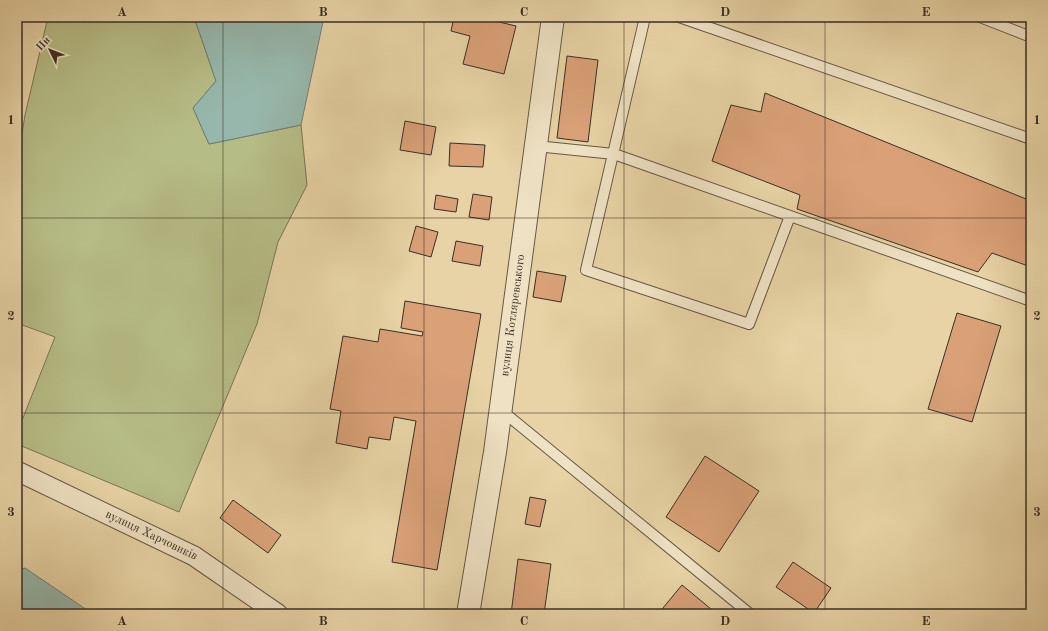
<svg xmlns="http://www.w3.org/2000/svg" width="1048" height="631" font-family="'Old Standard TT',serif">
<rect width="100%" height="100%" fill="#e7d3a5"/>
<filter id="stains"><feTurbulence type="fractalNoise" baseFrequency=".005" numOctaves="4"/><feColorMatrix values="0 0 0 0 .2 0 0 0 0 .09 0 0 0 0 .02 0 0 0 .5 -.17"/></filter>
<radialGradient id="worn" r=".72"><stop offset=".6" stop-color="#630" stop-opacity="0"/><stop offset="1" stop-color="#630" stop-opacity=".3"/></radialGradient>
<path fill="#b6bc86" stroke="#787656" d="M 48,17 L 194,17 L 216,81 L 193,108 L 209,144 L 301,125 L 307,185 L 278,242 L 257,324 L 179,512 L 17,444 L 17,433 L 55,337 L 17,323 L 17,165 L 25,115 Z"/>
<path fill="#97b7ac" stroke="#728176" d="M 194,17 L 324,17 L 301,125 L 209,144 L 193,108 L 216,81 Z
M 25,568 L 93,614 L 17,614 L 17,571 Z"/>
<path fill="#daa179" stroke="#3b2f25" d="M 454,17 L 478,17 L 516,26 L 504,74 L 463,64 L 470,36 L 451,31 Z
M 567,56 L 598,60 L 588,142 L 557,138 Z
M 765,93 L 1031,201 L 1031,267 L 992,253 L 978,272 L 797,209 L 800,195 L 712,161 L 731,105 L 761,112 Z
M 405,121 L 436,127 L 431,155 L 400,150 Z
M 450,143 L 485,145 L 483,167 L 449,166 Z
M 473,194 L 492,197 L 489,220 L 469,217 Z
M 436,195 L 458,199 L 456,212 L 434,209 Z
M 416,226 L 438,232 L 431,257 L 409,251 Z
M 456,241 L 483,246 L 480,266 L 452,261 Z
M 537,271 L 566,276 L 561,302 L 533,297 Z
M 405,301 L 481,314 L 437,570 L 392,562 L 416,421 L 394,417 L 390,440 L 369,437 L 367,449 L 336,443 L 341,411 L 330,409 L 343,336 L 378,342 L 380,329 L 422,336 L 423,332 L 401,328 Z
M 957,313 L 1001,326 L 972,422 L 928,409 Z
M 705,456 L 759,491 L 719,552 L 666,517 Z
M 530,497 L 546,500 L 540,527 L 525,524 Z
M 233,500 L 281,535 L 268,553 L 220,518 Z
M 518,559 L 551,564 L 544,614 L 511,614 Z
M 793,562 L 831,588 L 814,613 L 776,587 Z
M 682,585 L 717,614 L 658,614 Z"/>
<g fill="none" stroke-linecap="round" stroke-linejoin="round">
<defs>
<path id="service" d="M 645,17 L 586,270 L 749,324 L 790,216
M 679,17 L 1031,139
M 980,17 L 1031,37
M 536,146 L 614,154 L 1031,301
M 501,410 L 750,614"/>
<g id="minor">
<path id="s1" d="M 17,471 L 194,556 L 278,614"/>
</g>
<g id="tertiary">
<path id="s2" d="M 468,614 L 495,452 L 553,17"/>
</g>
</defs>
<use href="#service" stroke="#665845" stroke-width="12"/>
<use href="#minor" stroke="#665845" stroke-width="21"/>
<use href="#tertiary" stroke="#665845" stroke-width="24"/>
<use href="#service" stroke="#efe2c4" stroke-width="10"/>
<use href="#minor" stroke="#efe2c4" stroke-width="19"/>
<use href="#tertiary" stroke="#efe2c4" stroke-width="22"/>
</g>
<path fill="none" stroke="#3b2f25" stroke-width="1" stroke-opacity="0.55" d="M 223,17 L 223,614M 424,17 L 424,614M 624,17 L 624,614M 825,17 L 825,614M 17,218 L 1031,218M 17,413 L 1031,413"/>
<g text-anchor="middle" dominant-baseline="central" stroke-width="3" stroke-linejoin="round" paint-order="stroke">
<g font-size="12" fill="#3b2f25" stroke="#efe2c4">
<text stroke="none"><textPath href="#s2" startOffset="302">вулиця Котляревського</textPath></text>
<text stroke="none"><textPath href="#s1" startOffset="149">вулиця Харчовиків</textPath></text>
</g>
</g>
<rect width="1048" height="631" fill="none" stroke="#e7d3a5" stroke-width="44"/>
<g transform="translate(50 50) rotate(313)" stroke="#efe2c4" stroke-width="3" paint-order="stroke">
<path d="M0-3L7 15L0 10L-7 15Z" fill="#3b2f25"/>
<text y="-6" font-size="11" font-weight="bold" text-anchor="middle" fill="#3b2f25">Пн</text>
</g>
<rect x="22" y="22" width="1004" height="587" fill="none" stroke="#3b2f25" stroke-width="1.5"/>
<g font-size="13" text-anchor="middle" font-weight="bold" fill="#3b2f25">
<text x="122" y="16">A</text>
<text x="323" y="16">B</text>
<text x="524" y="16">C</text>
<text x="725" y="16">D</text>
<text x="926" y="16">E</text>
<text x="11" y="124">1</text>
<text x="1037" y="124">1</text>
<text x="11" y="320">2</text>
<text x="1037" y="320">2</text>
<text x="11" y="516">3</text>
<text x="1037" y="516">3</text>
<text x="122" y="625">A</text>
<text x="323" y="625">B</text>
<text x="524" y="625">C</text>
<text x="725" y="625">D</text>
<text x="926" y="625">E</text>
</g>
<rect width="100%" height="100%" filter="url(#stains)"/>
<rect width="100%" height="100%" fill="url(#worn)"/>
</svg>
